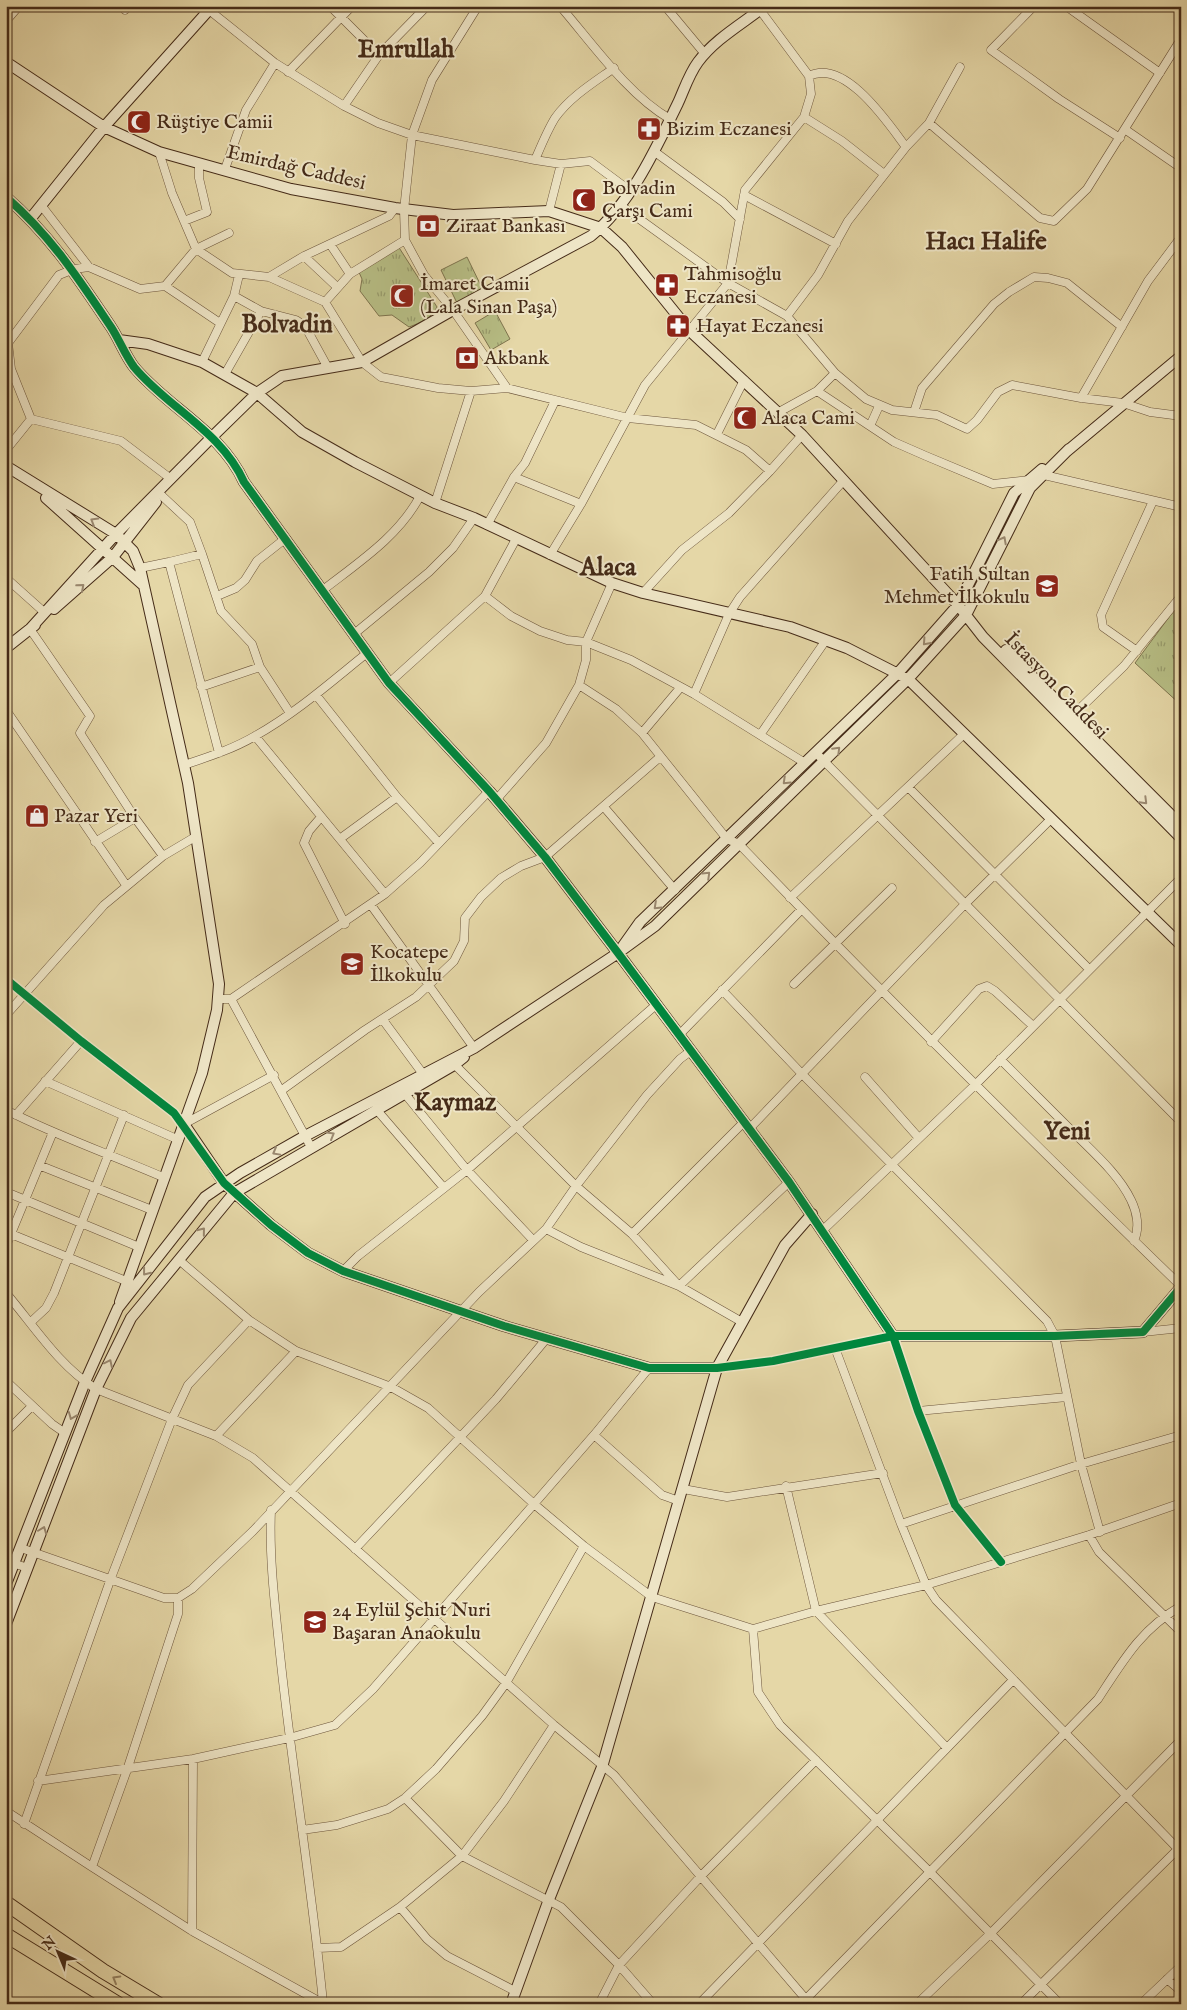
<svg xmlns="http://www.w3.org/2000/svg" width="1187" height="2010" font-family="'IM FELL English',serif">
<defs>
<pattern id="park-tufts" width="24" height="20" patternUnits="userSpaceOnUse" patternTransform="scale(1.25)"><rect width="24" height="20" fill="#b7be85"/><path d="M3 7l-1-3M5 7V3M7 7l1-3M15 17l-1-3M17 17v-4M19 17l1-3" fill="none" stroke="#979b6c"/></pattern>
</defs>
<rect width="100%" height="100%" fill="#e5d7a7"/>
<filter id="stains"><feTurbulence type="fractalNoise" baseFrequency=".004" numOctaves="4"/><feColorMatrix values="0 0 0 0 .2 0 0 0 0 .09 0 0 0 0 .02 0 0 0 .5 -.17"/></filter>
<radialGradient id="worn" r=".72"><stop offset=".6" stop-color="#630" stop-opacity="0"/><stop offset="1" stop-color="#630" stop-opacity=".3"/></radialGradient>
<path fill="url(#park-tufts)" stroke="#7e744e" d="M 398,246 L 437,307 C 432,318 420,323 409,327 L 392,315 L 379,316 L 360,291 L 362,279 L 358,270 Z
M 467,257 L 483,290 L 457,303 L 441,270 Z
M 495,311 L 510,339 L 491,350 L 475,323 Z
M 1181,601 L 1181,705 L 1135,663 Z"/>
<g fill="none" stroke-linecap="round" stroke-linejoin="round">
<defs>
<path id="street" d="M 121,6 L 125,10
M 204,6 L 275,63 L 344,106 L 378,123 L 412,135 L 535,160 L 561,164 L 590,161 L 629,190
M 330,6 L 379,55
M 478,6 L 432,80 L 412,135 L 404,210 L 405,240 L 424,275 L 453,310 L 507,388
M 560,6 C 592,43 628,95 670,119
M 665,6 L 705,54
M 1034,6 L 991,50 L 1059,99 L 1120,138
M 1066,6 L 1160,73
M 6,21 L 19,6
M 288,72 L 352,6
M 809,76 C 845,58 888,123 906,147
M 344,106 L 379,55 L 427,6
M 804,117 L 842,141 L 884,174
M 929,123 L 1040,218 L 1054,221 L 1087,189 L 1181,39
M 1126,130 L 1181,168
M 159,152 L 172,193 L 196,249 L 232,273 L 269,277 L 325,302 L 362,362 L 381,377 L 438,388 L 471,391 L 507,388 L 628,418 L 696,425 L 746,450 L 770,471
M 655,152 L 723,202 L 740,219
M 535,160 C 541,146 547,131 555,118 C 570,97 593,83 614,68
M 225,169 L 246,110 L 275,63
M 744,195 L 836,244
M 41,205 L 89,267
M 620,205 L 728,283 L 787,316 L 835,373 L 866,399 L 892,410 L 937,415 L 967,429 L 977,420 L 998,392 L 1012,385 L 1081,398 L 1123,403 L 1150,412 L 1181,416
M 549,211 L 561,164
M 184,221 L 207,212 L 199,178 L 199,163
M 330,244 L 350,274
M 304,256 L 337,287
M 269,277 L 304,256 L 389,216 L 395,208
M 165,286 L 220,323
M 234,296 L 261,311 L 296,320 L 305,326 L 328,368
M 325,302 L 350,274 L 405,240
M 787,316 L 818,275 L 848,221 L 906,147 L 929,123 L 960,67
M 202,362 L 234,296 L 239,275
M 225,374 L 261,311
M 817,391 L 894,442 L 926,456 L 993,484 L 1029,480
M 1081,398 L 1148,281 L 1181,237
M 779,412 L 817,391 L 835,373
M 914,412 L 922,388 L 994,304 L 1009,292 L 1034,277 L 1048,278 L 1067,283 L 1122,327
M 870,426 L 879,406
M 717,434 L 744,380
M 6,450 L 31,419
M 1039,476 L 1044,475 L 1181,507
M 514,477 L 581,504
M 171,479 L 121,441 L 31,419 L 11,369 L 8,343 L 59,275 L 74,269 L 89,267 L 140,289 L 165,286 L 196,249 L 229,233
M 161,495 L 190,522 L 202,554
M 435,503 L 471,391
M 487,525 L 514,477 L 525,463 L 555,401
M 550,555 L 581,504 L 645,385 L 728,283 L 745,190 L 804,117 L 811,94 L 809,76 L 760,10
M 169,562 L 202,554 L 221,611 L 252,644 L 260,667 L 290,713
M 140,568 L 169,562 L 219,753
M 6,578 L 44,612
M 323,590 C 359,562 399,536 420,496
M 643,593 L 682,550 L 729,513 L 770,471 L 802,435
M 217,596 L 236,588 L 245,580 L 257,561 L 286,538
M 485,596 L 511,616 L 540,631 L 567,640 L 586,642 L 631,660 L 694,694 L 805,763
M 30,629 L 90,716 L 80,733 L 135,818 L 163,856
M 354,634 L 429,572 L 453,548 L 474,518
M 1137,651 L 1103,627 L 1101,615 L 1153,501
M 389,683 L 485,596 L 516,539
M 579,685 L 616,709 L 642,733 L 727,839 L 739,844 C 883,994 1031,1141 1181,1286
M 201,687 L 260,667
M 694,694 L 729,614 L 740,597 L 844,480
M 316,695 L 397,797 L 439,843
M 6,710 L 126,885
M 1072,716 L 1124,666 L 1181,596
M 642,733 L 680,688
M 760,735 L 826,640
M 255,736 L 385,894
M 816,753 L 1181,1122
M 184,765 C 208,757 233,749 255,736 C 296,713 331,682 367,653
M 909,788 L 1089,969
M 496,800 L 546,743 L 579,685 L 586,660 L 586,642 L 612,583
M 604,807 L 675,890
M 321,817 L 309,831 L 304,843 L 345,924
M 341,838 L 397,797
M 95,842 L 135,818
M 790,898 L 964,734
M 371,905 L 474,1048
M 6,979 L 81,1041 L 174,1113 L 184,1124 L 274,1075
M 794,984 L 892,888
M 722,990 L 803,1075 L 1047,1321 L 1055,1336 L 1081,1464 L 1100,1532
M 219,999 L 231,999 L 385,894 L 420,863 L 489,791
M 231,999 L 311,1147
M 6,1015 L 104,905 L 163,856 L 195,837
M 383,1020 L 423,1074
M 680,1034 L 801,910
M 931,1042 L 979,989 L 987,986 L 995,991 L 1033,1026
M 1000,1059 C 1025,1084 1051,1110 1076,1135 C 1095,1154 1119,1175 1131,1200 C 1137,1212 1140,1228 1134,1241
M 451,1061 L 576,1186 L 632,1234 L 679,1286 L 742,1322
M 865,1077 L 918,1137
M 45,1081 L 179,1140
M 282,1090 L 365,1030 L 416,997 L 454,961 L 464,941 L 465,918 L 481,897 L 501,878 L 521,866 L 545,857 L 660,757
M 405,1094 L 467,1170 L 533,1240
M 376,1109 L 444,1188
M 6,1110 C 57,1136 112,1155 165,1178
M 16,1115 L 81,1041
M 750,1128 L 965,904 L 1051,819
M 41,1166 L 152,1210
M 6,1192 L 139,1247
M 546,1229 L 581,1247 L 679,1286 L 789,1182
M 823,1230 L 975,1085 L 1181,878
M 11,1234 L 126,1281
M 632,1234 L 745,1121
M 6,1246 L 53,1132
M 179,1260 L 249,1320 L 296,1351 L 391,1387 L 428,1408 L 534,1504 L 584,1546 L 652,1597 L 753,1629 L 816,1611 L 926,1585 L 1089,1535 L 1181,1503
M 343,1271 L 358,1256 L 467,1170 L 657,1004
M 6,1293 C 34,1326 59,1366 96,1389 L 216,1436 L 253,1458 L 554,1725 L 614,1775 L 810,2004
M 31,1322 L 46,1308 L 54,1293 L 124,1115
M 1143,1332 L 1181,1328
M 835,1348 L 901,1524 L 926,1585 L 936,1600 L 1181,1852
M 717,1368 L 773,1361 L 893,1336 L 918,1411 L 955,1505 L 1001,1562
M 6,1381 L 52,1424 L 65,1433
M 918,1411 L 1067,1397
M 6,1432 L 32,1406
M 594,1435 L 662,1495 L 679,1501
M 216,1436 L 296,1351
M 786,1486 L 816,1611 L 947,1748
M 683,1489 L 727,1497 L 883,1473
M 271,1510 C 269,1558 275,1606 280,1654 C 292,1770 312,1886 323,2003
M 901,1524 L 1081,1464 L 1181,1435
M 1089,1535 L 1099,1552 L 1181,1632
M 21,1548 L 164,1598 L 178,1598 L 192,1589 L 253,1531 L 479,1292 L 546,1229 L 576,1186 L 647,1095 L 680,1059 L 692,1050
M 355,1549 L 496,1399 L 547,1338
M 6,1561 L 28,1568
M 178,1598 L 178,1614 L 127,1770 L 92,1867 L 192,1931 L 324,2004
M 753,1629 L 758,1692 L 780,1725 L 930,1872 L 1060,2004
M 38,1781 L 193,1759 L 289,1738 L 335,1725 L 373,1689 L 594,1435 L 649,1368
M 405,1798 L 462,1856 L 561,1907 L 619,1965 L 653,2004
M 6,1811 L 92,1867
M 24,1824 L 111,1578 L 172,1419 L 188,1385 L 249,1320
M 302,1830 L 337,1825 L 388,1809 L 405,1798 L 436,1769 L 482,1716 L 506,1683 L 584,1546
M 400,1907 L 427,1939 L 447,1956 L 515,1991
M 192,1931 L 193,1759
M 318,1948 L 341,1947 L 400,1907 L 462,1856 L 504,1801 L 554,1725
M 1167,1979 L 1181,1991
M 806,1999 L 1098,1699 C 1123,1661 1140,1630 1181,1606
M 599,2004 L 619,1965 L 701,1876 L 816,1760
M 699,2004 L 1013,1680
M 917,2004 L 990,1934 L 1181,1740
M 1021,2004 L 1178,1849
M 1141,2004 L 1181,1966"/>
<path id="secondary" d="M 6,62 L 104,127 L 159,152 L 291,189 L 395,208 L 453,215 L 549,211 L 601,228 L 622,247 L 689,330 L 802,435 L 958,605 L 983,637 L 1181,838
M 6,197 C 51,236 78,278 111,327 C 119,339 125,355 134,367 C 168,408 221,431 244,482 L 389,683 L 489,791 L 545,857 L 618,953 L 789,1182 L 893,1336 L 1055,1336 L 1143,1332 L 1181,1287
M 31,218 L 104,127 L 208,11 L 209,6
M 119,340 L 148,344 L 202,362 L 257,393 L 302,432 L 355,462 L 435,503 L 474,518 L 612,583 L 643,593 L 790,627 L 847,648 L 908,679 L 1181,945
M 1066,452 L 1181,356
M 6,466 L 116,534 L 133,551 L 140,568 L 188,783 L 219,984 L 217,1010 L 202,1073 L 120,1302
M 46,498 L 142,584
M 54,609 L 113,557 L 156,502
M 30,629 L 116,534 L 212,437 L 257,393 L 282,376 L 362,362 L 453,310 L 591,236 C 632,202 655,150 678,103 C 684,90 689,74 698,62 C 715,39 742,24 765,6
M 6,648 L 35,625
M 1006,650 L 1181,825
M 623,946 L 640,922 L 898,673 L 958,605 L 1014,493 L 1042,469
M 184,1124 L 224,1183 L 271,1225 L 308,1253 L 343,1271 L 504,1326 L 649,1368 L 717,1368
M 6,1584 L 85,1382 L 118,1308 L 205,1197 L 240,1173 L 305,1136 L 474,1048 L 618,953 L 655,926 L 908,679 L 966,615 L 1030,488 L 1069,449
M 6,1624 L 96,1389 L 131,1318 L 234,1193 L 454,1065 L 464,1057
M 511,2004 L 548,1902 L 602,1767 L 717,1368 L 785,1245 L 812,1214"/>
<path id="highway" d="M 6,1903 L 103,1971 L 158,2004
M 6,1935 L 118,2004"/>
</defs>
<use href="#street" stroke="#6d563c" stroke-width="9"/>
<use href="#secondary" stroke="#452b18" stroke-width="12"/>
<use href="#highway" stroke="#452b18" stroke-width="16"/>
<use href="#street" stroke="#eee5c6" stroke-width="8"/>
<use href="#secondary" stroke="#eee5c6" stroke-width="10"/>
<use href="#highway" stroke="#e5d7a7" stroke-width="14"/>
<defs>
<path id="cycleway" d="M 6,197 C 51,236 78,278 111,327 C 119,339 125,355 134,367 C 168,408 221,431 244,482 L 389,683 L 489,791 L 545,857 L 618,953 L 789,1182 L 893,1336 L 1055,1336 L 1143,1332 L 1181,1287
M 6,979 L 81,1041 L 174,1113 L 224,1183 L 271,1225 L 308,1253 L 343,1271 L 504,1326 L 649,1368 L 717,1368 L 773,1361 L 893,1336 L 918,1411 L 955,1505 L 1001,1562"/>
</defs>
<use href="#cycleway" stroke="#eee5c6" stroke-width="11"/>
<use href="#cycleway" stroke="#00873e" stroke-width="8"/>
</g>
<defs><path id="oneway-chevron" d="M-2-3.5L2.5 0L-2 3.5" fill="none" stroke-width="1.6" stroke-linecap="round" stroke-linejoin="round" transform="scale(1.25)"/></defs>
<g stroke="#9a886f">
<use href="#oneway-chevron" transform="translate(94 521) rotate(-149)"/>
<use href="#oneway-chevron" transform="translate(1003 540) rotate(-62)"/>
<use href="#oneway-chevron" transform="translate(81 587) rotate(-41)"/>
<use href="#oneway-chevron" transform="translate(926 642) rotate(132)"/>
<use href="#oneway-chevron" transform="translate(837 750) rotate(-45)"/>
<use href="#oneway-chevron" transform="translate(786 781) rotate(136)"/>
<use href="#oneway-chevron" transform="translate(1144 801) rotate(45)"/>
<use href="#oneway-chevron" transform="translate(707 875) rotate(-44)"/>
<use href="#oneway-chevron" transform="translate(657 906) rotate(137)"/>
<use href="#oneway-chevron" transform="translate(331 1135) rotate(-30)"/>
<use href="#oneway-chevron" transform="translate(276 1152) rotate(151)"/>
<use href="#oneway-chevron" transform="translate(202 1231) rotate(-51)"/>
<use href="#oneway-chevron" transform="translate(146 1272) rotate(128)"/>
<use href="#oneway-chevron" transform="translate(109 1363) rotate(-64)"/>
<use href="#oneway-chevron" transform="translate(72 1416) rotate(112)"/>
<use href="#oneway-chevron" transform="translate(43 1530) rotate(-69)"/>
</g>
<use stroke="#958160" href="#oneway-chevron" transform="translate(116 1979) rotate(-150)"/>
<defs>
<symbol id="mosque-square" viewBox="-11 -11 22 22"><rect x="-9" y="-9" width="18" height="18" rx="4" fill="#8f2418" stroke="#eee5c6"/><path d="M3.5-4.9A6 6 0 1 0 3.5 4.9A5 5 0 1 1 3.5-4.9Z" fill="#fff"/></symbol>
<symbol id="pharmacy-square" viewBox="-11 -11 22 22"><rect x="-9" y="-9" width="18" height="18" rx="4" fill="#8f2418" stroke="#eee5c6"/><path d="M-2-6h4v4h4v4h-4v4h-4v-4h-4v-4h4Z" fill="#fff"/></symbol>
<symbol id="bank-square" viewBox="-11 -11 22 22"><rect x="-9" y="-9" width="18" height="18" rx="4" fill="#8f2418" stroke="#eee5c6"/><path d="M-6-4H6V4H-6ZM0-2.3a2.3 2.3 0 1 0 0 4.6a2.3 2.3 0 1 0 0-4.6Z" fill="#fff"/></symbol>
<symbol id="school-square" viewBox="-11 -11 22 22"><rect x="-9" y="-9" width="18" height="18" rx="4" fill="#8f2418" stroke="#eee5c6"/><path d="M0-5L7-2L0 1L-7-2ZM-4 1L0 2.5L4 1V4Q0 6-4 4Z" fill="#fff"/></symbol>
<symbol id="shop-square" viewBox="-11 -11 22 22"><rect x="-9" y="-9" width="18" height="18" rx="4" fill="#8f2418" stroke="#eee5c6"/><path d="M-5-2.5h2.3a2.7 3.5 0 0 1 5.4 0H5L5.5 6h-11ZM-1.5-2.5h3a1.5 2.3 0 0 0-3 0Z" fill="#fff"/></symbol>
</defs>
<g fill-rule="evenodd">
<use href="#mosque-square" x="125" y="108" width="28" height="28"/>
<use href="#pharmacy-square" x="635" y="115" width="28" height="28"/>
<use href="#mosque-square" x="570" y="186" width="28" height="28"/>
<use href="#bank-square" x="414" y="212" width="28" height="28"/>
<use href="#pharmacy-square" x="653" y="271" width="28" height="28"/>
<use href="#mosque-square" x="388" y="282" width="28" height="28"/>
<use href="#pharmacy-square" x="664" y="312" width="28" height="28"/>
<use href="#bank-square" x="453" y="344" width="28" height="28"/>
<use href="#mosque-square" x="731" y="404" width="28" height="28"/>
<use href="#school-square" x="1033" y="572" width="28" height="28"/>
<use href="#shop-square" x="23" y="802" width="28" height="28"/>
<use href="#school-square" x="338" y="950" width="28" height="28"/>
<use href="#school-square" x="301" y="1608" width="28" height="28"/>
</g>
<g text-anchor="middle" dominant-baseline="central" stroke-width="4" stroke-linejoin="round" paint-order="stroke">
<g font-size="20" fill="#452b18" stroke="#eee5c6" text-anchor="start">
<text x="156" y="122">Rüştiye Camii</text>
<text x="666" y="129">Bizim Eczanesi</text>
<text x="602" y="188">Bolvadin<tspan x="602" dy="23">Çarşı Cami</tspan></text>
<text x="446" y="226">Ziraat Bankası</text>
<text x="684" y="274">Tahmisoğlu<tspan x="684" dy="23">Eczanesi</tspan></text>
<text x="420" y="284">İmaret Camii<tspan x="420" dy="23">(Lala Sinan Paşa)</tspan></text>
<text x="696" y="326">Hayat Eczanesi</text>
<text x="484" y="358">Akbank</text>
<text x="762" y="418">Alaca Cami</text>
<text x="1030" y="574" text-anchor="end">Fatih Sultan<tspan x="1030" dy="23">Mehmet İlkokulu</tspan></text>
<text x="54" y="816">Pazar Yeri</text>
<text x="370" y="952">Kocatepe<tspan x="370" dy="23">İlkokulu</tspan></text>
<text x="332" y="1610">24 Eylül Şehit Nuri<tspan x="332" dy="23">Başaran Anaokulu</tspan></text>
</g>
<g font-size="20" fill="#452b18" stroke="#eee5c6">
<text transform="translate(296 168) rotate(13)">Emirdağ Caddesi</text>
<text transform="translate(1056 686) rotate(46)">İstasyon Caddesi</text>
</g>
<g font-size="25" font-weight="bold" fill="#452b18" stroke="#eee5c6">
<text x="406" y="50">Emrullah</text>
<text x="986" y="242">Hacı Halife</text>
<text x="287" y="325">Bolvadin</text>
<text x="608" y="568">Alaca</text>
<text x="455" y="1103">Kaymaz</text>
<text x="1067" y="1132">Yeni</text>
</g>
</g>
<rect width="1187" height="2010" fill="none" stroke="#e5d7a7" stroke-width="25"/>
<rect x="8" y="8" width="1172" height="1995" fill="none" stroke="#452b18" stroke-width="2.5"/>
<rect x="12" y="12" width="1162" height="1985" fill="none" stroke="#452b18"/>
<g transform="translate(58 1952) rotate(316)" stroke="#eee5c6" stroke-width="4" paint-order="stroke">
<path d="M0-4L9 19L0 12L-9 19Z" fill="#452b18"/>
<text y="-8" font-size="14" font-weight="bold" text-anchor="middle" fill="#452b18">N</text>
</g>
<rect width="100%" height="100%" filter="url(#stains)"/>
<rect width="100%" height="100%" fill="url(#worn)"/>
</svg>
